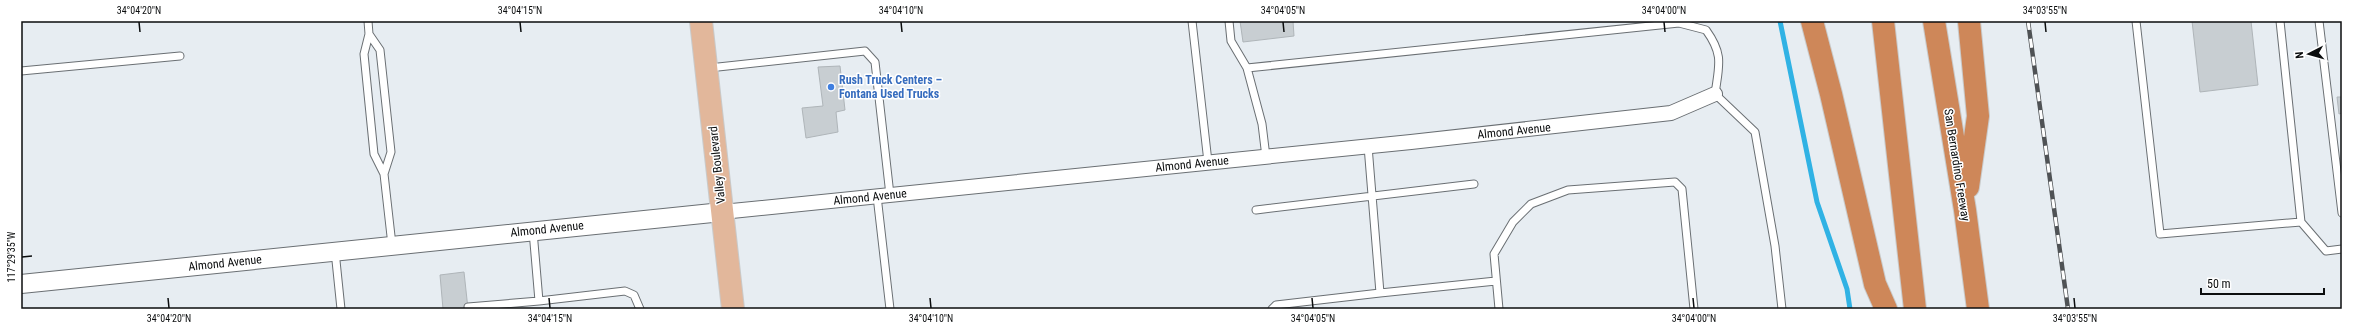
<svg xmlns="http://www.w3.org/2000/svg" width="2363" height="330" font-family="'Roboto Condensed',sans-serif">
<rect width="100%" height="100%" fill="#e7edf2"/>
<g fill="none" stroke-linecap="round" stroke-linejoin="round">
<path stroke="#30b2e4" stroke-width="5" d="M 1780,21 L 1817,202 L 1847,289 L 1850,309"/>
</g>
<path fill="#c8ced2" stroke="#afb5b9" d="M 1240,21 L 1293,21 L 1294,36 L 1243,42 Z
M 2192,21 L 2251,21 L 2258,85 L 2200,92 Z
M 840,66 L 845,110 L 836,112 L 838,132 L 806,138 L 802,108 L 823,106 L 818,67 Z
M 2337,97 L 2342,97 L 2342,113 L 2339,114 Z
M 464,272 L 468,309 L 443,309 L 440,275 Z"/>
<g fill="none" stroke-linecap="round" stroke-linejoin="round">
<defs>
<path id="service" d="M 368,21 L 369,34 L 364,54 L 374,154 L 384,174 L 392,245
M 1192,21 L 1208,162
M 1229,21 L 1231,41 L 1247,68 L 1262,124 L 1266,157
M 2136,21 L 2160,234 L 2301,222
M 2280,21 L 2301,222 L 2326,251 L 2342,249
M 2319,21 L 2342,213
M 369,34 L 380,50 L 391,152 L 384,174
M 709,68 L 865,51 L 875,62 L 890,195
M 1247,68 L 1679,23 L 1706,30 C 1724,55 1719,65 1715,94 L 1755,132 L 1775,246 L 1782,309
M 21,71 L 180,56
M 1368,146 L 1380,293 L 1496,281
M 877,196 L 890,309
M 1256,210 L 1474,184
M 533,231 L 539,301 L 625,291 L 634,295 L 640,309
M 335,251 L 341,309
M 468,307 L 539,301
M 1272,309 L 1276,305 L 1380,293
M 1499,309 L 1494,254 L 1513,222 L 1531,204 L 1568,190 L 1675,182 L 1682,189 L 1694,309"/>
<path id="minor" d="M 722,212 L 1411,142 L 1671,113 L 1715,94"/>
<path id="tertiary" d="M 21,284 L 722,212"/>
<path id="primary" d="M 701,21 L 733,309"/>
<path id="motorway" d="M 1812,21 L 1831,94 L 1875,284 L 1886,309
M 1883,21 L 1915,309
M 1934,21 L 1965,210 L 1978,309
M 1968,187 L 1978,116 L 1969,21"/>
</defs>
<use href="#service" stroke="#6a6f73" stroke-width="9"/>
<use href="#minor" stroke="#6a6f73" stroke-width="16"/>
<use href="#tertiary" stroke="#6a6f73" stroke-width="20"/>
<use href="#primary" stroke="#c9caca" stroke-width="24"/>
<use href="#motorway" stroke="#c9caca" stroke-width="24"/>
<use href="#service" stroke="#fff" stroke-width="7"/>
<use href="#minor" stroke="#fff" stroke-width="14"/>
<use href="#tertiary" stroke="#fff" stroke-width="18"/>
<use href="#primary" stroke="#e2b79b" stroke-width="22"/>
<use href="#motorway" stroke="#ce8759" stroke-width="22"/>
<defs>
<path id="rail" d="M 2028,21 L 2068,309"/>
</defs>
<use href="#rail" stroke="#4f5255" stroke-width="4.5"/>
<use href="#rail" stroke="#fff" stroke-width="3" stroke-dasharray="9" stroke-linecap="butt"/>
</g>
<path fill="none" stroke="#0b0d0e" stroke-width="1.5" d="M 139,22 L 140,32M 520,22 L 521,32M 901,22 L 902,32M 1283,22 L 1284,32M 1664,22 L 1665,32M 2045,22 L 2046,32M 22,257 L 32,256M 168,298 L 169,308M 549,298 L 550,308M 930,298 L 931,308M 1312,298 L 1313,308M 1693,298 L 1694,308M 2074,298 L 2075,308"/>
<circle fill="#3f7fe0" stroke="#fff" stroke-width="1.5" cx="831" cy="87" r="4"/>
<g text-anchor="middle" dominant-baseline="central" stroke-width="3" stroke-linejoin="round" paint-order="stroke">
<g font-size="12" font-weight="bold" fill="#366cbe" stroke="#fff" text-anchor="start">
<text x="839" y="80">Rush Truck Centers –<tspan x="839" dy="14">Fontana Used Trucks</tspan></text>
</g>
<g font-size="12" fill="#0b0d0e" stroke="#fff">
<text transform="translate(1514 131) rotate(-6)">Almond Avenue</text>
<text transform="translate(1192 164) rotate(-6)">Almond Avenue</text>
<text transform="translate(717 165) rotate(-96)">Valley Boulevard</text>
<text transform="translate(1957 165) rotate(81)">San Bernardino Freeway</text>
<text transform="translate(870 197) rotate(-6)">Almond Avenue</text>
<text transform="translate(547 229) rotate(-6)">Almond Avenue</text>
<text transform="translate(225 263) rotate(-6)">Almond Avenue</text>
</g>
</g>
<rect width="2363" height="330" fill="none" stroke="#ffffff" stroke-width="44"/>
<g transform="translate(2309 54) rotate(264)" stroke="#ffffff" stroke-width="3" paint-order="stroke">
<path d="M0-3L7 15L0 10L-7 15Z" fill="#0b0d0e"/>
<text y="-6" font-size="11" font-weight="bold" text-anchor="middle" fill="#0b0d0e">N</text>
</g>
<path d="M2201 288v6h123v-6" fill="none" stroke="#0b0d0e" stroke-width="2"/>
<text x="2207" y="288" font-size="12" fill="#0b0d0e" stroke="#ffffff" stroke-width="3" paint-order="stroke">50 m</text>
<rect x="22" y="22" width="2319" height="286" fill="none" stroke="#0b0d0e" stroke-width="1.5"/>
<g font-size="10" text-anchor="middle" fill="#0b0d0e">
<text x="139" y="14">34°04'20"N</text>
<text x="520" y="14">34°04'15"N</text>
<text x="901" y="14">34°04'10"N</text>
<text x="1283" y="14">34°04'05"N</text>
<text x="1664" y="14">34°04'00"N</text>
<text x="2045" y="14">34°03'55"N</text>
<text transform="translate(11 257) rotate(-90)" y="4">117°29'35"W</text>
<text x="169" y="322">34°04'20"N</text>
<text x="550" y="322">34°04'15"N</text>
<text x="931" y="322">34°04'10"N</text>
<text x="1313" y="322">34°04'05"N</text>
<text x="1694" y="322">34°04'00"N</text>
<text x="2075" y="322">34°03'55"N</text>
</g>
</svg>
